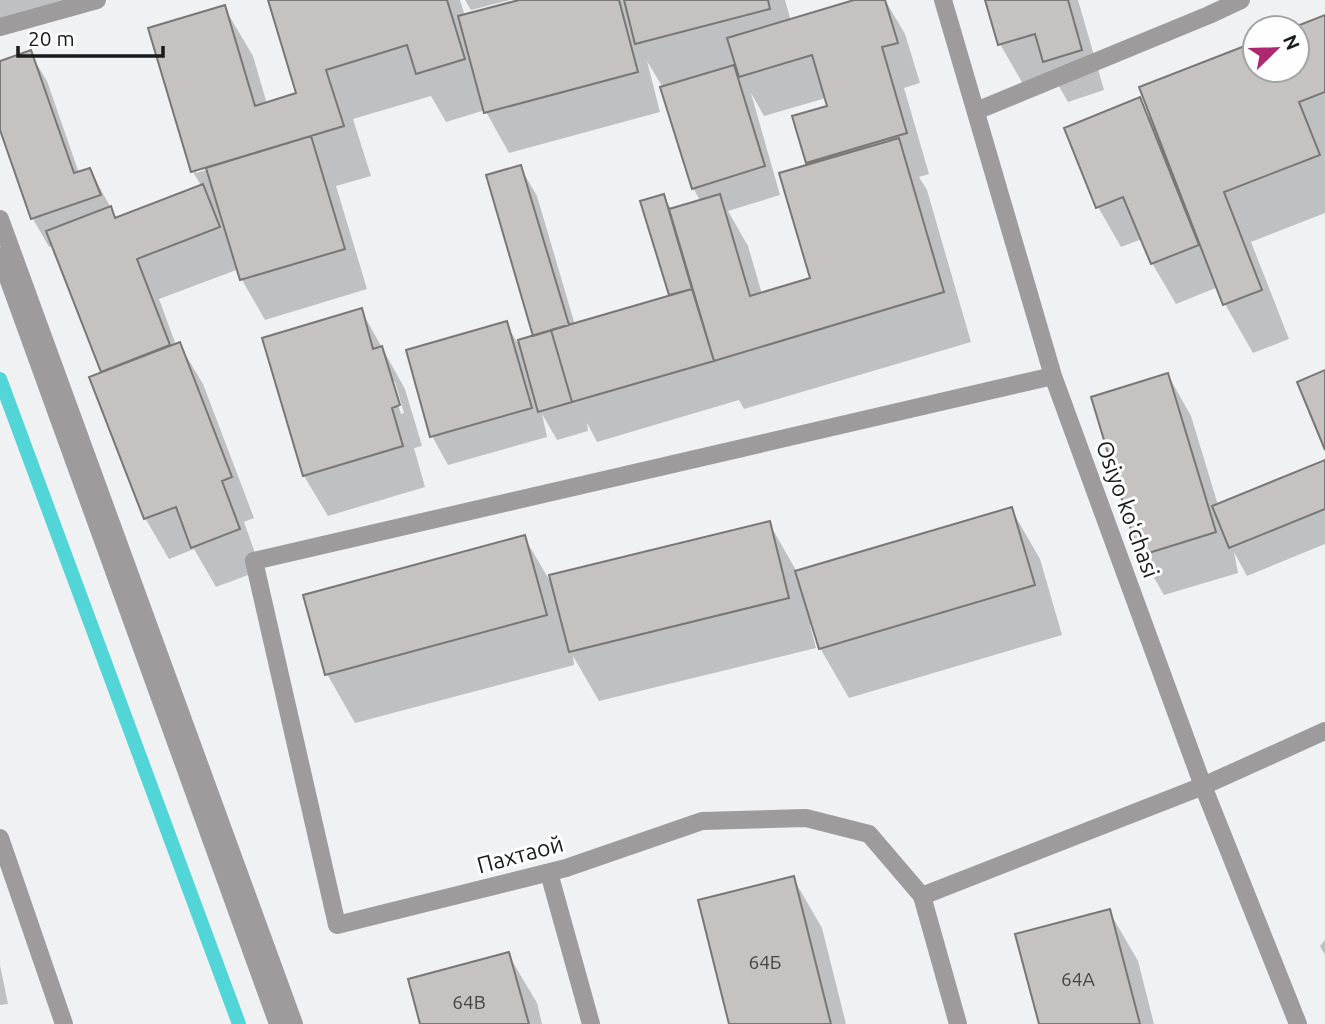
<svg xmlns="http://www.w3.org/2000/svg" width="1325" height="1024" font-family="Ubuntu,sans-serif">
<rect width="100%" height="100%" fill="#eff1f3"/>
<path fill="#0003" fill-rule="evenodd" d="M 0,0 L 99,0 L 0,27 Z
M 269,0 L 460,0 L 465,16 L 526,0 L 785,0 L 791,21 L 861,0 L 885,0 L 905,34 L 920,83 L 904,88 L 929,174 L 919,177 L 927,190 L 971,342 L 744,409 L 739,400 L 597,442 L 587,423 L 588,431 L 557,440 L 542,414 L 547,437 L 448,465 L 432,436 L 506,324 L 517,342 L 535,337 L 520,167 L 537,196 L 575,325 L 672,297 L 642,203 L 664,197 L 672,210 L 701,202 L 693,188 L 663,88 L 647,61 L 660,112 L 509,153 L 485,110 L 446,122 L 431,96 L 353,119 L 371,176 L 336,186 L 367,289 L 265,320 L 242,280 L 239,269 L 159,299 L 176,345 L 179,344 L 203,384 L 254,518 L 244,522 L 261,570 L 216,587 L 194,549 L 169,559 L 145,518 L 103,373 L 53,246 L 49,247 L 33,219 L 0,125 L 0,63 L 30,53 L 47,81 L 79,173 L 90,170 L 117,219 L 202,187 L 193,172 L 150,30 L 224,7 L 253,56 L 267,104 L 298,94 ZM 751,93 L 764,116 L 826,98 L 829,107 L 807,163 L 809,166 L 812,279 L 762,294 L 748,246 L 728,211 L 780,195 ZM 280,143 L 280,147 L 196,173 L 195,169 Z
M 465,0 L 510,0 L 471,10 Z
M 987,0 L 1078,0 L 1104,90 L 1068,102 L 1053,76 L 1023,84 L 1000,44 Z
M 1325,17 L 1325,213 L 1251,242 L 1289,339 L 1253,353 L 1225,304 L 1218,287 L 1176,304 L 1152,263 L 1142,239 L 1121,247 L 1098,207 L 1140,100 L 1150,118 L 1255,44 L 1255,70 L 1297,70 L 1297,28 Z
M 361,310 L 405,389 L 422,446 L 414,448 L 425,487 L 328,516 L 304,476 ZM 390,377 L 395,382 L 404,413 L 401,414 Z
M 1168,375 L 1191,416 L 1218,505 L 1325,462 L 1325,544 L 1247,576 L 1234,552 L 1238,573 L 1164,595 L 1141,555 Z
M 1011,509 L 1040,559 L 1062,635 L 849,698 L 820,648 L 813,624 L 810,625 L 816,648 L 599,701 L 573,656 L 574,665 L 355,723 L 327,674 L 524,537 L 553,586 L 769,523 L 797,572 Z
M 793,878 L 822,928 L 846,1024 L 731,1024 Z
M 1109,911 L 1138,961 L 1154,1024 L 1040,1024 Z
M 1325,940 L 1325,955 L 1320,946 Z
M 508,954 L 537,1003 L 542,1024 L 422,1024 Z
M 0,965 L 8,1004 L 0,1005 Z"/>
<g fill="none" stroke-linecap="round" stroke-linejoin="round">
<path stroke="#51d5d7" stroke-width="14" d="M 0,379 L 239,1024"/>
</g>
<path fill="#c5c2c1" stroke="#797676" stroke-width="2" d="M 268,0 L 447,0 L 465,59 L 416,74 L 407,45 L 326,70 L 344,126 L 191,172 L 148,28 L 225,5 L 255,106 L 296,93 Z
M 519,0 L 619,0 L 638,72 L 484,113 L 458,16 Z
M 624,0 L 768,0 L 770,9 L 635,44 Z
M 854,0 L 885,0 L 898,43 L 882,47 L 907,133 L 806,163 L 792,116 L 827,106 L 812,55 L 739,77 L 727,38 Z
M 985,0 L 1068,0 L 1082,50 L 1043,62 L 1035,34 L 998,45 Z
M 1325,15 L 1325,92 L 1299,102 L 1320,155 L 1224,192 L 1262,290 L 1223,305 L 1139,87 L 1255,42 L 1255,70 L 1297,70 L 1297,28 L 1292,28 Z
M 31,50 L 74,173 L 90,168 L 101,195 L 31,219 L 0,130 L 0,61 Z
M 734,65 L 765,166 L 692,189 L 660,87 Z
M 1140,97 L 1199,245 L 1151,264 L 1123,197 L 1096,208 L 1064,128 Z
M 311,136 L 345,249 L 240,280 L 206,168 Z
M 899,138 L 944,292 L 714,361 L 669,209 L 720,194 L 750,296 L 810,278 L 779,173 Z
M 521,165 L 569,325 L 533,336 L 486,175 Z
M 203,184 L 220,227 L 137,259 L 170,345 L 101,372 L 46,231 L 111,206 L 115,218 Z
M 664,194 L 692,289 L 669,295 L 640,201 Z
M 692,289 L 714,361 L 572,402 L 551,330 Z
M 362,308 L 373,349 L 382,346 L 400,405 L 392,408 L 403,446 L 303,476 L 262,338 Z
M 507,321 L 532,408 L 430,437 L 406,350 Z
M 551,330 L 572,402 L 538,412 L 518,340 Z
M 180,342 L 232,477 L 222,481 L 240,529 L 191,548 L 176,507 L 144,519 L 89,377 Z
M 1325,370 L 1325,450 L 1297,382 Z
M 1168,373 L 1216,532 L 1139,556 L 1091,397 Z
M 1325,460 L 1325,509 L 1229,548 L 1212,506 Z
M 1012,507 L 1035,585 L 819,649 L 795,571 Z
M 770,521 L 789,598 L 569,652 L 549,575 Z
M 525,535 L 547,615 L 325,675 L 303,595 Z
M 794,876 L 831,1024 L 729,1024 L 698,900 Z
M 1110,909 L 1140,1024 L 1039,1024 L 1015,934 Z
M 509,952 L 529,1024 L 420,1024 L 408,979 Z"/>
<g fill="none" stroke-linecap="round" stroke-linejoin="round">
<path stroke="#9d9b9c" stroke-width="18" d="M 254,561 L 337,925 L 566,868 L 702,821 L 806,818 L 869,834 L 922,896 L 958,1024
M 1203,786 L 1325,731
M 0,838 L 64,1024
M 549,873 L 591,1024"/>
<path stroke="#9d9b9c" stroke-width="18" d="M 0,256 L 278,1024"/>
<path stroke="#9d9b9c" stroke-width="18" d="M 943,0 L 1053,376 L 1203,786 L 1298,1024
M 0,27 L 97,0
M 976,111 L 1209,15 L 1241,0
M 0,219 L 294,1024
M 254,561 L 1053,376
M 922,896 L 1203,786"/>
</g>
<g text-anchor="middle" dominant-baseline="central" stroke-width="6" stroke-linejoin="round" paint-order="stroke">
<g font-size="19" fill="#444">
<text x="765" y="962">64Б</text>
<text x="1078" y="979">64А</text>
<text x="469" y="1002">64В</text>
</g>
<g font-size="23" fill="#191a1a" stroke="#fefeff">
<text transform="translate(1128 509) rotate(70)">Osiyo koʻchasi</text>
<text transform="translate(520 854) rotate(-15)">Пахтаой</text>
</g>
</g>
<g transform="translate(1276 49) rotate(67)"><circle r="33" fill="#fefeff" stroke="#a2a3a3" stroke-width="2"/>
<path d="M0-5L12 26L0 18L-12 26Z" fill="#ad2871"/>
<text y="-10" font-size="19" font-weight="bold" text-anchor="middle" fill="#191a1a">N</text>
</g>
<path d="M18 46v10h145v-10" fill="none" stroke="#191a1a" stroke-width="3.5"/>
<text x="28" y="46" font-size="21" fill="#191a1a" stroke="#fefeff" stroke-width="5" paint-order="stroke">20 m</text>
</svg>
